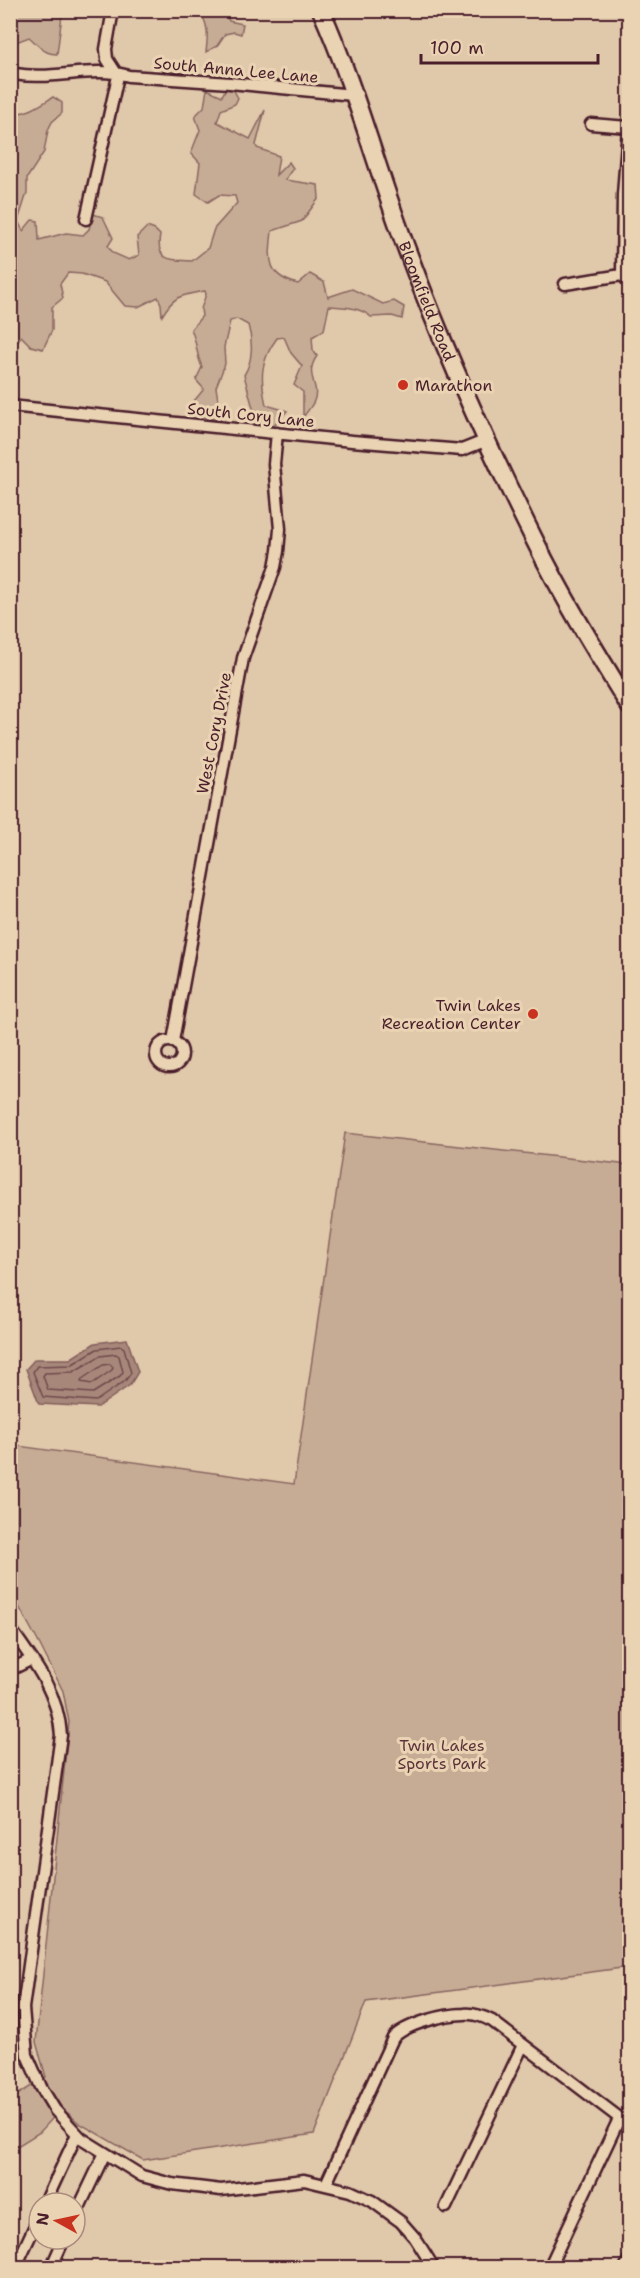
<svg xmlns="http://www.w3.org/2000/svg" width="640" height="2278" font-family="'Shantell Sans',sans-serif">
<rect width="100%" height="100%" fill="#e0c8ab"/>
<filter id="ink" filterUnits="userSpaceOnUse"><feTurbulence type="fractalNoise" baseFrequency=".0167" numOctaves="2"/><feDisplacementMap in="SourceGraphic" scale="12" xChannelSelector="R" yChannelSelector="G"/><feConvolveMatrix kernelMatrix="1 2 1 2 8 2 1 2 1" color-interpolation-filters="sRGB"/></filter>
<g filter="url(#ink)">
<path fill="#c7ac95" stroke="#886660" stroke-width="1.5" d="M 11,10 L 65,11 L 62,15 L 57,54 C 43,54 39,45 29,37 L 11,44 Z
M 199,11 L 225,11 L 229,21 L 243,24 L 241,34 L 234,32 L 225,34 L 217,46 L 206,52 C 208,36 209,24 199,11 Z
M 226,88 L 233,89 L 238,98 L 235,104 L 221,110 L 217,122 L 250,139 L 265,110 L 256,145 L 257,148 L 279,156 L 276,175 L 289,162 L 293,168 L 285,180 L 318,185 L 319,198 L 302,221 L 272,231 C 269,259 266,276 298,284 L 310,274 L 324,282 L 328,297 L 352,289 L 383,304 L 394,301 L 404,307 L 402,319 L 392,316 L 371,317 C 360,307 343,307 329,306 L 324,330 L 312,337 L 313,350 L 317,356 C 303,376 321,384 314,401 C 312,406 307,412 303,417 L 303,392 L 294,385 L 302,366 L 291,353 L 284,337 L 277,338 C 260,361 260,378 266,405 L 287,411 L 274,426 L 257,423 L 244,375 C 253,361 253,341 248,325 L 237,319 L 230,321 L 224,347 L 225,364 L 216,387 L 219,407 L 226,414 L 220,420 L 193,415 L 189,407 L 204,389 L 196,380 L 202,367 C 196,354 197,342 191,329 L 202,316 L 201,309 L 206,294 L 205,291 C 182,295 174,295 162,316 L 161,304 L 158,297 L 138,307 L 125,306 L 105,282 L 82,274 L 68,273 L 60,284 L 63,298 L 52,307 L 52,330 L 43,349 L 31,346 L 21,336 L 17,342 L 11,344 L 11,97 L 13,101 L 13,113 C 28,114 40,105 53,97 L 62,103 L 62,113 L 52,122 L 48,130 L 44,152 L 27,178 L 27,193 L 18,221 L 23,231 L 32,220 L 38,221 L 39,240 L 66,233 L 83,235 L 89,229 L 93,214 L 103,217 L 113,238 L 108,246 L 113,253 L 129,260 L 139,255 L 137,237 L 147,227 L 155,230 L 160,235 C 155,262 172,260 192,261 L 208,248 L 214,229 L 237,203 L 235,196 L 219,195 L 208,202 L 196,194 L 200,163 L 191,153 L 200,130 L 195,116 L 204,107 L 207,89 L 222,96 Z
M 345,1133 L 629,1165 L 629,1967 L 366,2002 L 314,2134 L 143,2160 L 79,2123 L 62,2108 L 40,2132 L 11,2150 L 11,2099 L 46,2077 L 36,2042 L 69,1722 L 63,1691 L 40,1645 L 11,1592 L 11,1445 L 294,1484 Z"/>
<path fill="#a7877a" stroke="#825d5a" stroke-width="1.5" d="M 127,1339 L 138,1372 L 130,1385 L 98,1407 L 39,1404 L 26,1369 L 35,1359 L 70,1359 L 95,1343 Z"/>
<g fill="none" stroke-linecap="round" stroke-linejoin="round">
<path stroke="#6f494b" stroke-width="1.5" d="M 121,1346 L 124,1348 L 131,1373 L 125,1381 L 96,1401 L 43,1397 L 33,1372 L 37,1366 L 71,1365 L 97,1349 Z
M 116,1354 L 119,1356 L 123,1372 L 120,1376 L 93,1393 L 48,1390 L 43,1376 L 45,1373 L 73,1372 L 100,1356 Z
M 110,1364 L 113,1367 L 112,1370 L 92,1384 L 81,1382 L 82,1379 L 103,1365 Z"/>
<defs>
<path id="street" d="M 15,74 C 53,81 92,65 129,76 L 230,83 L 353,95
M 591,124 L 628,127 L 623,195 L 622,275
M 86,219 L 118,76 L 107,59 L 106,49 L 113,10
M 565,284 L 622,275 L 630,283
M 10,406 L 352,441 L 462,450 L 487,440
M156 1054a13 13 0 1 1 26 0a13 13 0 1 1-26 0Z
M 173,1041 L 243,658 L 275,567 L 278,551 L 280,529 L 274,464 L 277,433
M 10,1628 C 34,1662 58,1692 61,1735 L 23,2008 L 27,2055 L 41,2087 L 55,2110 L 81,2138 L 142,2176 L 172,2184 L 221,2190 L 304,2180 L 350,2191 L 372,2201 L 401,2222 L 415,2238 L 434,2268
M 10,1670 L 32,1659
M 326,2184 L 393,2038 C 405,2024 446,2014 464,2014 C 474,2013 484,2017 492,2021 L 630,2126
M 45,2203 L 77,2134
M 446,2207 L 523,2045
M 75,2216 L 105,2153
M 15,2268 L 39,2217
M 51,2268 L 64,2239
M 549,2268 L 619,2119
M 625,2268 L 630,2258"/>
<g id="primary">
<path id="s1" d="M 321,10 C 356,88 377,171 407,250 C 444,349 488,447 535,541 C 563,598 597,653 630,707"/>
</g>
</defs>
<use href="#street" stroke="#4a1f2b" stroke-width="15"/>
<use href="#primary" stroke="#4a1f2b" stroke-width="21"/>
<use href="#street" stroke="#ead3b3" stroke-width="10"/>
<use href="#primary" stroke="#ead3b3" stroke-width="16"/>
</g>
</g>
<g fill="#c8321e" stroke="#ead3b3" stroke-width="2">
<circle cx="403" cy="385" r="6"/>
<circle cx="533" cy="1014" r="6"/>
</g>
<g text-anchor="middle" dominant-baseline="central" stroke-width="6" stroke-linejoin="round" paint-order="stroke">
<g font-size="16" fill="#4a1f2b" stroke="#ead3b3">
<text transform="translate(236 70) rotate(5)">South Anna Lee Lane</text>
<text stroke="none"><textPath href="#s1" startOffset="310">Bloomfield Road</textPath></text>
<text transform="translate(251 415) rotate(6)">South Cory Lane</text>
<text transform="translate(214 733) rotate(-79)">West Cory Drive</text>
</g>
<g font-size="16" fill="#4a1f2b" stroke="#ead3b3" text-anchor="start">
<text x="415" y="385">Marathon</text>
<text x="521" y="1005" text-anchor="end">Twin Lakes<tspan x="521" dy="18">Recreation Center</tspan></text>
</g>
<g font-size="16" fill="#5d343b" stroke="#ead3b3">
<text x="442" y="1745">Twin Lakes<tspan x="442" dy="18">Sports Park</tspan></text>
</g>
</g>
<rect width="640" height="2278" fill="none" stroke="#ead3b3" stroke-width="36"/>
<rect x="18" y="18" width="604" height="2242" fill="none" stroke="#4a1f2b" stroke-width="2" filter="url(#ink)"/>
<g transform="translate(57 2221) rotate(278)"><circle r="28" fill="#ead3b3" stroke="#aa8b7d" stroke-width="1.5"/>
<path d="M0-4.5L10 22L0 15L-10 22Z" fill="#c8321e"/>
<text y="-9" font-size="16" font-weight="bold" text-anchor="middle" fill="#4a1f2b">N</text>
</g>
<path d="M421 54v9h177v-9" fill="none" stroke="#4a1f2b" stroke-width="3"/>
<text x="430" y="54" font-size="18" fill="#4a1f2b" stroke="#ead3b3" stroke-width="4.5" paint-order="stroke">100 m</text>
</svg>
